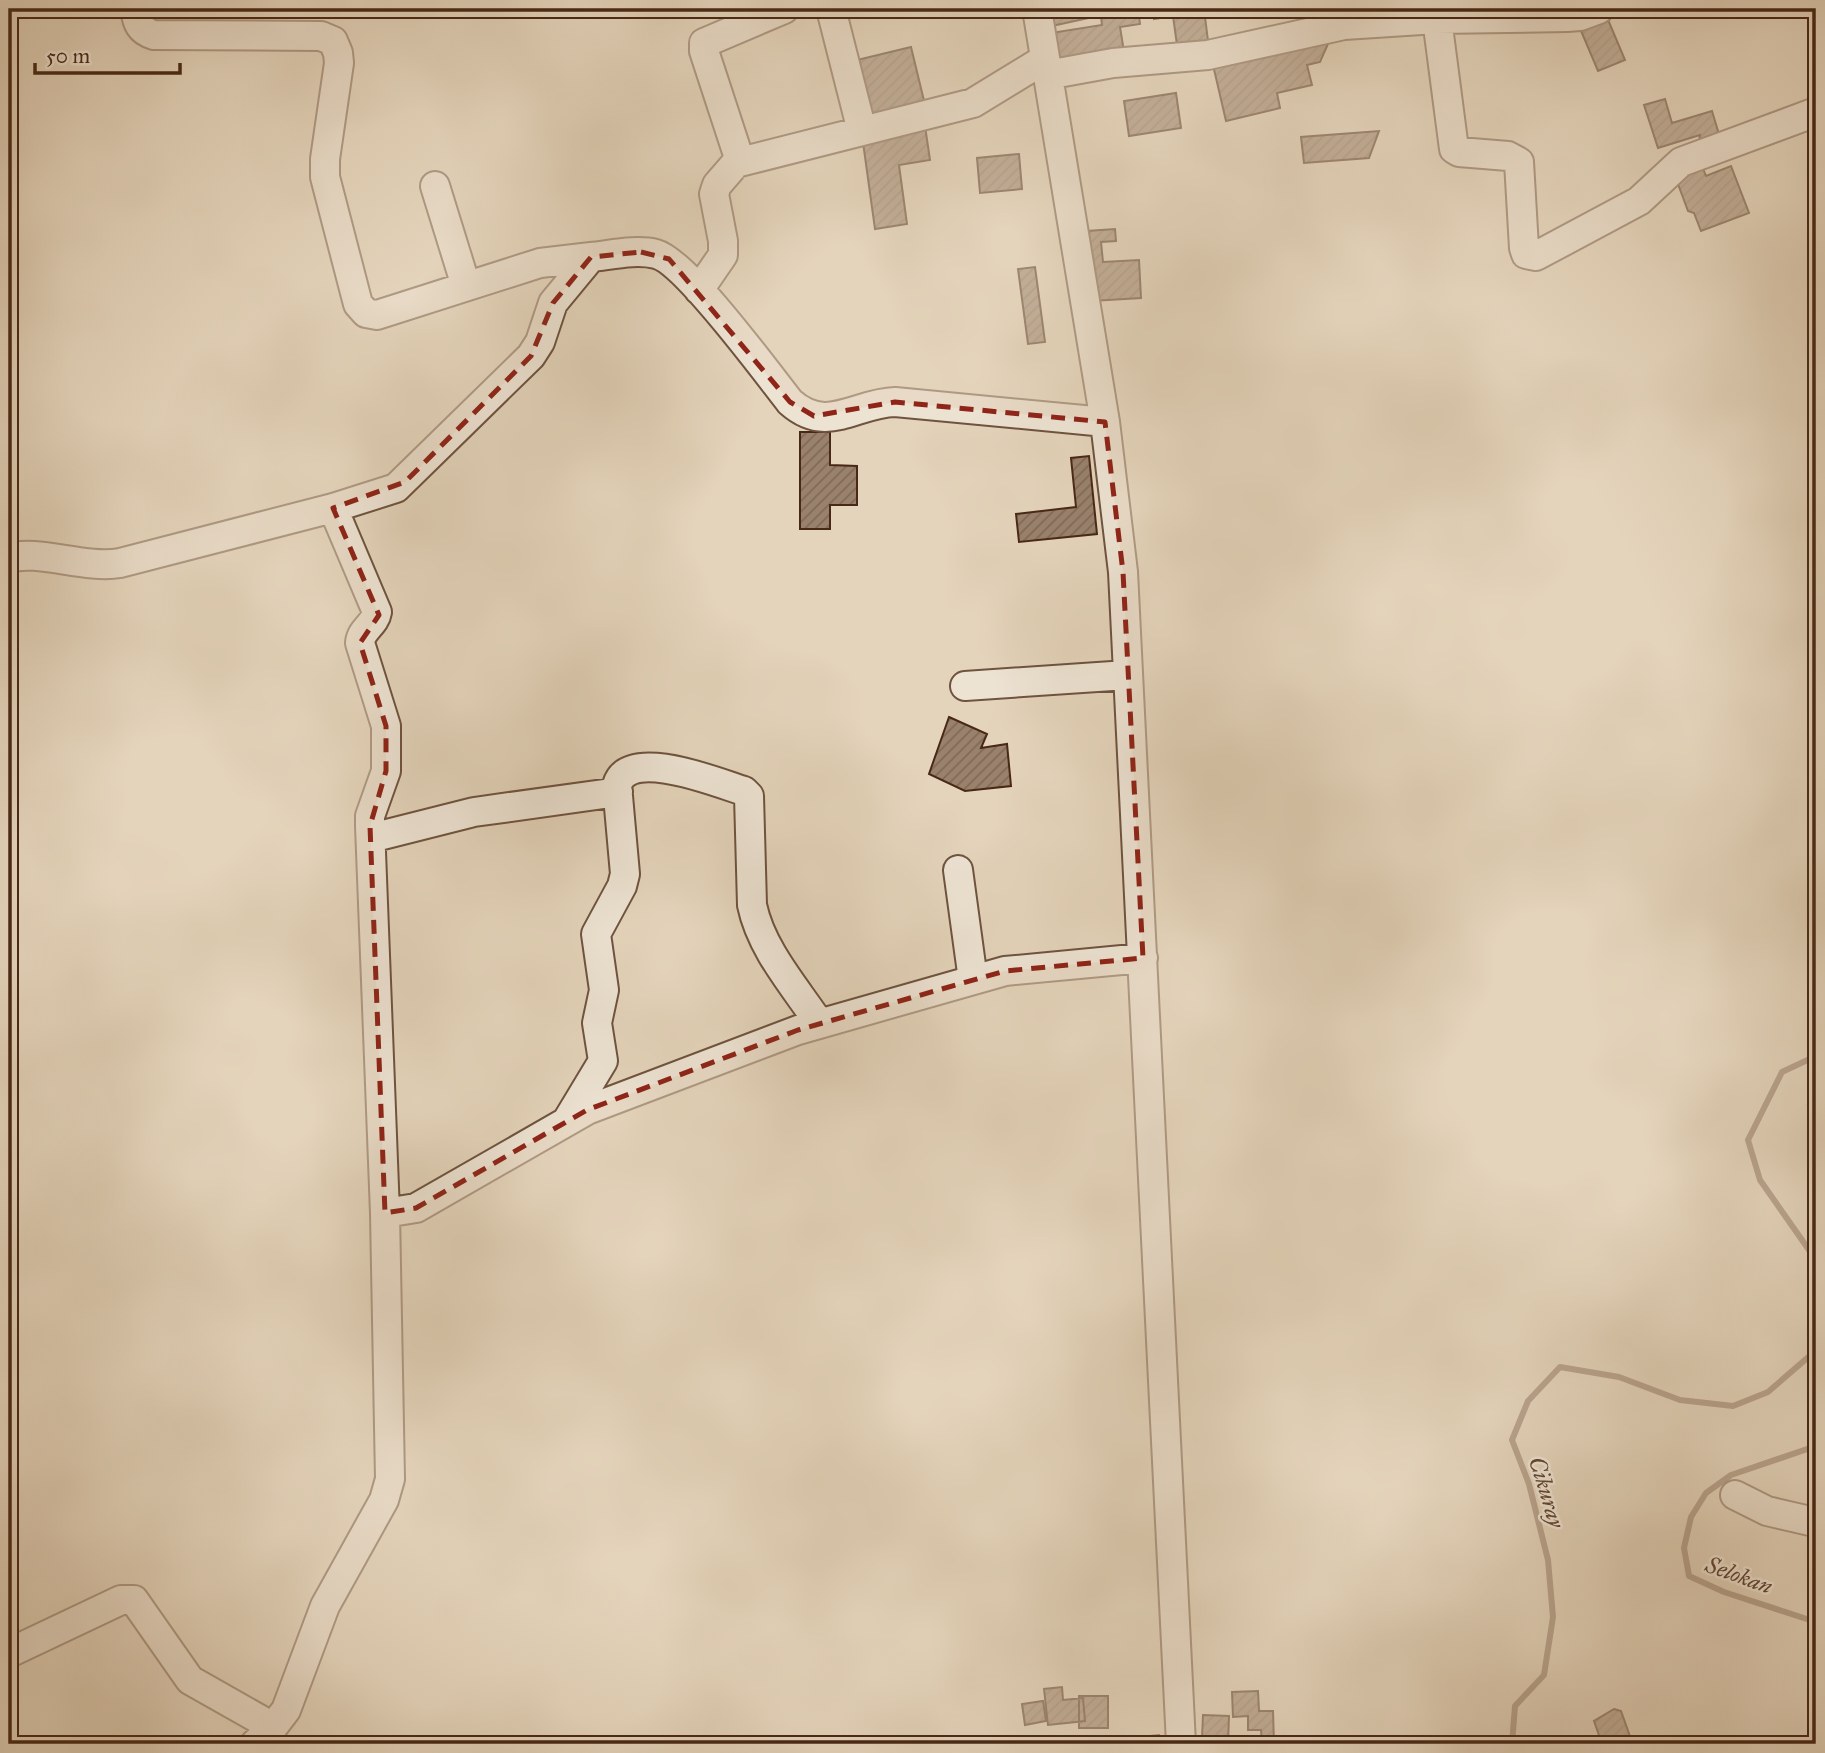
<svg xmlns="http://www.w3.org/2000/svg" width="1825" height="1753" font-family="'IM FELL Great Primer',serif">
<defs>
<pattern id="building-hatch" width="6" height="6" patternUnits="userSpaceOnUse" patternTransform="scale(1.75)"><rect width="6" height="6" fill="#99816c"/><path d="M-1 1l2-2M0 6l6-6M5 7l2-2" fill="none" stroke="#7f6a58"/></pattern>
</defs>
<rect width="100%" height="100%" fill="#e4d4bb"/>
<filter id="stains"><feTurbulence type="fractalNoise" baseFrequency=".00286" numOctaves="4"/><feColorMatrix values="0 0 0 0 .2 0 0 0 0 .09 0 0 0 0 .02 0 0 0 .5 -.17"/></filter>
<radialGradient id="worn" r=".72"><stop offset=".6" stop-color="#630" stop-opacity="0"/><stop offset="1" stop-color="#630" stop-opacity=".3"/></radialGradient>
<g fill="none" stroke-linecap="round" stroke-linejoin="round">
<path stroke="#866c57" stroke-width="6" d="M 1816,1056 L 1782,1072 L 1748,1140 L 1760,1180 L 1816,1260
M 1816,1446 L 1731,1475 L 1706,1493 L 1691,1517 L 1684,1548 L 1689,1576 L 1724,1592 L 1816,1622
M 1512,1744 L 1515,1706 L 1544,1675 L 1553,1617 L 1548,1560 L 1529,1484 L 1512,1440 L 1528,1401 L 1560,1367 L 1619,1377 L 1680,1400 L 1733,1406 L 1768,1392 L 1813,1353 L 1816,1347"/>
</g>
<path fill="url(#building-hatch)" stroke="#482816" stroke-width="2" d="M 1044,9 L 1096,9 L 1098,16 L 1047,27 Z
M 1100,9 L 1138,9 L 1140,24 L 1120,27 L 1124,52 L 1056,63 L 1051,33 L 1102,25 Z
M 1153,9 L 1204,9 L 1208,41 L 1177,45 L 1173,16 L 1154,19 Z
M 1606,15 L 1625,60 L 1598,71 L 1579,26 Z
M 1331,37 L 1320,62 L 1307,65 L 1312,85 L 1277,93 L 1280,108 L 1226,121 L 1213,65 Z
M 911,47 L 926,109 L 868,123 L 853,61 Z
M 1176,93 L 1181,128 L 1129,136 L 1124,101 Z
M 1665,99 L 1672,123 L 1712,111 L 1721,141 L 1698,148 L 1700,135 L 1658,148 L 1644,105 Z
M 925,126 L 930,160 L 899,165 L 907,224 L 875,229 L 862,135 Z
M 1379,131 L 1369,158 L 1304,163 L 1301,137 Z
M 1019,154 L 1022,189 L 980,193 L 977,158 Z
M 1700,161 L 1706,176 L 1731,166 L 1749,213 L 1701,231 L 1694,213 L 1688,211 L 1675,176 Z
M 1115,229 L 1116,241 L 1101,242 L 1103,262 L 1139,260 L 1141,298 L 1092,301 L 1087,231 Z
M 1035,267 L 1045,342 L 1028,344 L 1018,269 Z
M 800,432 L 830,432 L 830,465 L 857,466 L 857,505 L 830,505 L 830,529 L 800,529 Z
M 1089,456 L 1097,534 L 1019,542 L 1016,514 L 1076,507 L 1071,458 Z
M 949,717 L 987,734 L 981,748 L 1007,744 L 1011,786 L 965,791 L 929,774 Z
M 1062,1687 L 1063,1700 L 1083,1698 L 1085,1721 L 1048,1725 L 1044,1689 Z
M 1258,1691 L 1259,1711 L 1273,1711 L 1274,1744 L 1262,1744 L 1261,1730 L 1248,1730 L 1248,1716 L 1233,1717 L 1232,1692 Z
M 1079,1696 L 1108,1696 L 1108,1728 L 1079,1728 Z
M 1043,1701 L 1046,1721 L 1025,1725 L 1022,1704 Z
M 1614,1709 L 1621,1711 L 1632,1742 L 1602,1744 L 1594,1721 Z
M 1203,1715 L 1229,1716 L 1228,1744 L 1191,1744 L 1192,1738 L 1202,1738 Z
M 1159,1735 L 1160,1744 L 1131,1744 L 1131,1738 Z"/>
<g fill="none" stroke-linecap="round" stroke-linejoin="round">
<defs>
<path id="minor" d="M 135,9 C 137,23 140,31 154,35 L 321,36 L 333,41 L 338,53 L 339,63 L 325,159 L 325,177 L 358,304 L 366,313 L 377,315 L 540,263 L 591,257
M 831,9 L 862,131
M 1037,9 L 1105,422 L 1123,572 L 1181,1744
M 1437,19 L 1454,149 L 1459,152 L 1508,156 L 1519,162 L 1524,248 L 1526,254 L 1536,256 L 1639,201 L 1681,162 L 1816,112
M 1047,75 L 1113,63 L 1208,55 L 1344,25 L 1437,19 L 1567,17 L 1580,16 L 1599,9
M 740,161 L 704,51 L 704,43 L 784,9
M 435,186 L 466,286
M 699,290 L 723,255 L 723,241 L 714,194 L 717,185 L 736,163 L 973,103 L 1045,59
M 9,558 C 37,549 85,569 120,563 L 333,508 L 396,488 L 531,356 L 540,342 L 553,303 L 591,257 C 611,255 636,249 656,254 C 686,262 767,373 790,402 C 827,435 855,403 895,402 L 1105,422
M 965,686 L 1127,675
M 371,838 L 474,812 L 618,792
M 958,870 L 973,980
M 568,1119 L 603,1061 L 597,1023 L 604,990 L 596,934 L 622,886 L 625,874 L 617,785 C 629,746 718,783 744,791 L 749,796 L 752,905 C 761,949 795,987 819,1023
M 385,1213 L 416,1208 L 587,1110 L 798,1030 L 1005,971 L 1143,958
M 1735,1495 L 1767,1511 L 1810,1521 L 1816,1520
M 9,1653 L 121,1600 L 134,1600 L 190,1680 L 273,1727
M 255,1744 L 273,1727 L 286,1710 L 325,1606 L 384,1500 L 390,1479 L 385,1213 L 370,826 L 370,816 L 386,771 L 386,726 L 360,643 C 361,629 375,625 377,612 L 333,508"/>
</defs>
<use href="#minor" stroke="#6f533f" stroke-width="32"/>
<use href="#minor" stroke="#ede3d3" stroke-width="28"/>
</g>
<path d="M0 0H1825V1753H0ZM 641,252 L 669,259 L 790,402 L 814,416 L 895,402 L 1105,422 L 1123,572 L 1143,958 L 1005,971 L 798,1030 L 587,1110 L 416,1208 L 385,1213 L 370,826 L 386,771 L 386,726 L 360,643 L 379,615 L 333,508 L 405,482 L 531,356 L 553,303 L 591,257 Z" fill="#e4d4bb" fill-opacity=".55" fill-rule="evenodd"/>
<path fill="none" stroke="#8f2418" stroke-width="5" stroke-dasharray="14 9" stroke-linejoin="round" d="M 641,252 L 669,259 L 790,402 L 814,416 L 895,402 L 1105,422 L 1123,572 L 1143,958 L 1005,971 L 798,1030 L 587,1110 L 416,1208 L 385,1213 L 370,826 L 386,771 L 386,726 L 360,643 L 379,615 L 333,508 L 405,482 L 531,356 L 553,303 L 591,257 Z"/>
<g text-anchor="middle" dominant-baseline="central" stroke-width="5" stroke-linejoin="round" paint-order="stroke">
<g font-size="23" font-style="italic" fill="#624431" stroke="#ede3d3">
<text transform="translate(1547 1492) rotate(73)">Cikuray</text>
<text transform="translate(1739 1575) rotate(20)">Selokan</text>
</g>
</g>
<rect width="1825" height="1753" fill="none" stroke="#e4d4bb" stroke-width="35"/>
<rect x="10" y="10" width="1804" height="1732" fill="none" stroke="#482816" stroke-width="3.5"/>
<rect x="18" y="18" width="1790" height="1718" fill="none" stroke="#482816" stroke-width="2"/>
<path d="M35 63v10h145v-10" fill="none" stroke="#482816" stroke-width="3.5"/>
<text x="46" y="63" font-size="21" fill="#482816" stroke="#ede3d3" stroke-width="5" paint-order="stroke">50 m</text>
<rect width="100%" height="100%" filter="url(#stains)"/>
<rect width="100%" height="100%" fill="url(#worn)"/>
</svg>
